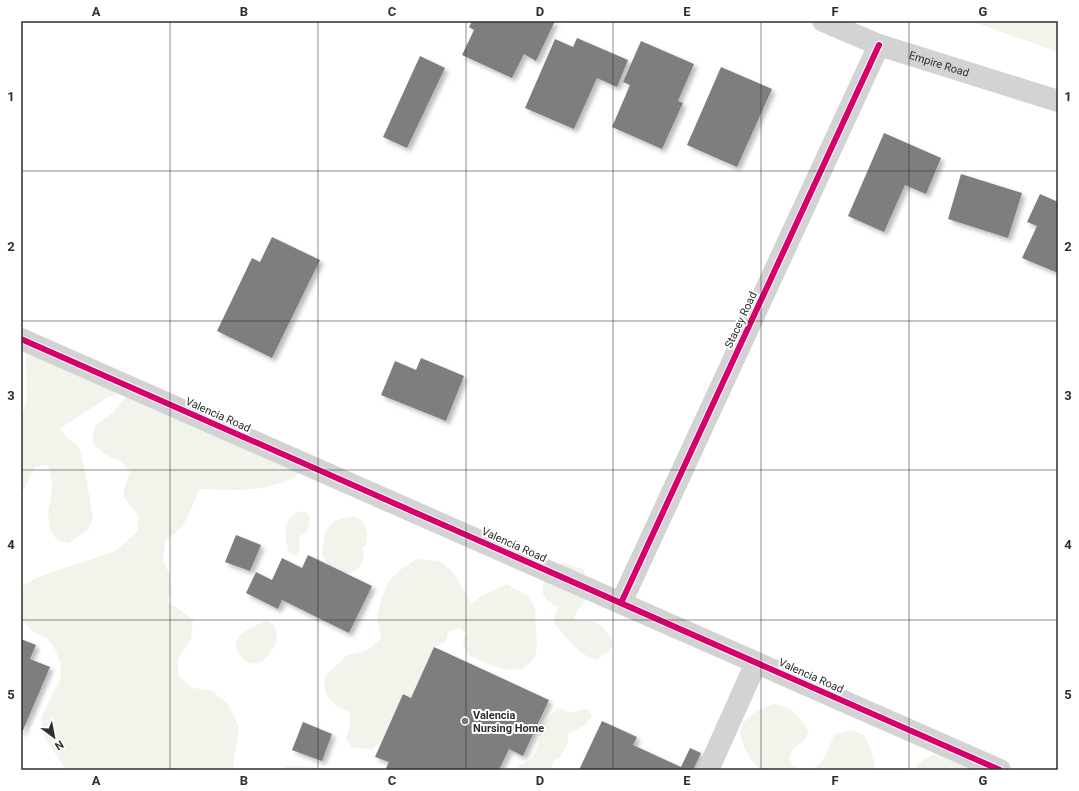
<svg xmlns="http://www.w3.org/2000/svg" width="1079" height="791" font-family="Roboto,sans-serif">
<defs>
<filter id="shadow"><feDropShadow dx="3.5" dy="3.5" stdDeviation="2" flood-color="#0004"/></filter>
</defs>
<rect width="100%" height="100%" fill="#fff"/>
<path fill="#f1f4eb" d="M 971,21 L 1058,21 L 1058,52 Z
M 28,342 L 129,387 L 107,398 L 59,429 L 68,438 L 79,447 L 83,461 L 93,518 L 89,529 L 69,543 L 57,540 L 50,530 L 48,513 L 51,497 L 52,483 L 48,465 L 36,466 L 21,495 L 21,417 L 27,400 L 26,358 Z
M 136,390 L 310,466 C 305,470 300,474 294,477 C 265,493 232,490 200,489 L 183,526 L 165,542 L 163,560 L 170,576 L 171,590 L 167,602 L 182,611 L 193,620 L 191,639 L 178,660 L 178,675 L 192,688 L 211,690 L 228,704 L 239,727 L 233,768 L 232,770 L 66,770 L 45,738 L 41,718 L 50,698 L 60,681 L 61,665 L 55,649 L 47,638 L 33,632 L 21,618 L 21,587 L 36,578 L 64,568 L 84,562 L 115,551 L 137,532 L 139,517 L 123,496 L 125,485 L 130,471 L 120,461 L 108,456 L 98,449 L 92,440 L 95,426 L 112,413 L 122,401 Z
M 304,511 L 309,515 C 310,526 309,532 299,537 C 300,545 302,552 294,556 L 288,552 C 287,539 281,529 290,518 C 294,513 298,512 304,511 Z
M 353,516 C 365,519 370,533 366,545 L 363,547 C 366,560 360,573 345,574 C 342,574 336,573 333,571 C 329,567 326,560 322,555 L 325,531 L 334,521 L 341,519 Z
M 417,559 L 439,561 L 453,572 L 466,594 L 471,605 L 481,596 L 507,584 L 531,598 L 535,610 L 537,648 L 534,659 L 522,669 L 508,670 L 485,663 L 467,654 L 463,642 L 466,633 L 459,628 L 448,632 L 446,642 L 434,647 L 411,698 L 403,694 L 381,742 L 372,749 L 367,749 L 351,747 L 346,738 L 350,726 L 349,712 L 336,706 L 327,696 L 324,684 L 326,675 L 347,655 L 366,651 L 381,639 L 377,616 L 381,600 L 388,582 L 401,569 Z
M 564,563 L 583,569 L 589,585 L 584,603 L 576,612 L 574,620 C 580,621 584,620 590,621 C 602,622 610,634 613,645 L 609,651 L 597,660 C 581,657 566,637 555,625 C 553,618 555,614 559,607 C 553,604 547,602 544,596 C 539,588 548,570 555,566 C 558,565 562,564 564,563 Z
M 267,621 C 290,629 268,669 250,663 C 244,661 240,656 237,650 C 230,635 256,625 267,621 Z
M 774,704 C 795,709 797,714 809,732 L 805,740 L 794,748 L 789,757 L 793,766 L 801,770 L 760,770 C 757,766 753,762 750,758 C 747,752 742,744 741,737 C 738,719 759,709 774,704 Z
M 557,708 C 562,708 565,711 570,712 C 578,712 580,708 589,710 L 592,716 C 586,726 578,729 568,734 L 568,741 L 565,749 L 561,756 L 554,761 L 550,770 L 518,770 L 519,765 L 523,764 L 532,758 L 537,749 L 542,725 Z
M 853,730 C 855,731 859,732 862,734 C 870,740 874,760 875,770 L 805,770 C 810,769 816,768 820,764 C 825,760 831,742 834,735 L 843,732 Z
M 949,753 L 967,760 L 972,770 L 913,770 C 926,756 930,755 949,753 Z
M 288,766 L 313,767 L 317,770 L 280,770 Z"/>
<path fill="#7e7e7e" filter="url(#shadow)" d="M 472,21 L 555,21 L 536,61 L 524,54 L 512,78 L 462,55 L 474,30 L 469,27 Z
M 577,38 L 628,60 L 617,87 L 597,78 L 574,129 L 525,108 L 555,39 L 573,47 Z
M 641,41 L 694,64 L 678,101 L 683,103 L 662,149 L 612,127 L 630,85 L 623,82 Z
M 420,56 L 445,68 L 407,148 L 383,137 Z
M 721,67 L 772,89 L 737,167 L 687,145 Z
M 884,133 L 941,158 L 926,194 L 905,185 L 884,232 L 848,216 Z
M 961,174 L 1022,193 L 1008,238 L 948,219 Z
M 1040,194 L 1058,202 L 1058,273 L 1022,258 L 1037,226 L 1027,222 Z
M 272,237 L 320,260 L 272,358 L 217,331 L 252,258 L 260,262 Z
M 421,358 L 464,376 L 446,421 L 381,395 L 395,361 L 416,370 Z
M 236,535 L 261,545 L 250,571 L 225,562 Z
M 308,555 L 372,586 L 349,633 L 282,600 L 278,609 L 246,593 L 256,572 L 272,580 L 282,558 L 302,568 Z
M 21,639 L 36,645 L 30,659 L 50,667 L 21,735 Z
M 434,647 L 549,700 L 523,756 L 509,749 L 499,770 L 385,770 L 389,762 L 375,757 L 403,694 L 411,698 Z
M 602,721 L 637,737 L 633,745 L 681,767 L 690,748 L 701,753 L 693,770 L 579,770 Z
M 303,722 L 332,734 L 322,761 L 292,750 Z"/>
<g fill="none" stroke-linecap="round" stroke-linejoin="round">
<g stroke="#d3d3d3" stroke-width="22">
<path id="s1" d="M 823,21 L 879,45 L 1058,101"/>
<path d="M 21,339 L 1000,770"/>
<path d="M 621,603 L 879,45"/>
<path d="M 708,770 L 756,663"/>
</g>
<defs>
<path id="cycleway" d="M 21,339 L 1000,770
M 621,603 L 879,45"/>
</defs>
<use href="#cycleway" stroke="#fff" stroke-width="8"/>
<use href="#cycleway" stroke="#d6006c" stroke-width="6"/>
</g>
<path fill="none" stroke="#2e2e2e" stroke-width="1" stroke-opacity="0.55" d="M 170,21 L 170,770M 318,21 L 318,770M 466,21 L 466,770M 613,21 L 613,770M 761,21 L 761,770M 909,21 L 909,770M 21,171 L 1058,171M 21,321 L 1058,321M 21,470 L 1058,470M 21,620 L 1058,620"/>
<circle fill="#777" stroke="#fff" stroke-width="1.5" cx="465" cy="721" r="4"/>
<g text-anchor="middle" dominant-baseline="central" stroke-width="4" stroke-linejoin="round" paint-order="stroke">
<g font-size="11" fill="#2e2e2e" stroke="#fff">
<text stroke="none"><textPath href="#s1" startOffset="124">Empire Road</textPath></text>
<text transform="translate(741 320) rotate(-65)">Stacey Road</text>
<text transform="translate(218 415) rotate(24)">Valencia Road</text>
<text transform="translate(514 545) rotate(24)">Valencia Road</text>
<text transform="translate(811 676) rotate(24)">Valencia Road</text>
</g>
<g font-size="11" font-weight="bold" fill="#2e2e2e" stroke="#fff" text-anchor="start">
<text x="473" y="715">Valencia<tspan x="473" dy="13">Nursing Home</tspan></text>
</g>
</g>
<rect width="1079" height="791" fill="none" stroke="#ffffff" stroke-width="44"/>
<g transform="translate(54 737) rotate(148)" stroke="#ffffff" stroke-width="3" paint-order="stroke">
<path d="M0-3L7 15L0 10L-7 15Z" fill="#2e2e2e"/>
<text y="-6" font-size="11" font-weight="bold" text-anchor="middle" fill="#2e2e2e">N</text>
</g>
<rect x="22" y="22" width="1035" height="747" fill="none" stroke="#2e2e2e" stroke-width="1.5"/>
<g font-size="13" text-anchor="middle" font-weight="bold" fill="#2e2e2e">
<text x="96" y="16">A</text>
<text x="244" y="16">B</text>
<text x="392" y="16">C</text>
<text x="540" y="16">D</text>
<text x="687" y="16">E</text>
<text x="835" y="16">F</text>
<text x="983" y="16">G</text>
<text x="11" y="101">1</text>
<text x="1068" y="101">1</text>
<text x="11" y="251">2</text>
<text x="1068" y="251">2</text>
<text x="11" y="400">3</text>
<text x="1068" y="400">3</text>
<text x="11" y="549">4</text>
<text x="1068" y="549">4</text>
<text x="11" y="699">5</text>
<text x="1068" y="699">5</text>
<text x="96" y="785">A</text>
<text x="244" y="785">B</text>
<text x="392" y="785">C</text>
<text x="540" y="785">D</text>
<text x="687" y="785">E</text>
<text x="835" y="785">F</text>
<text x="983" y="785">G</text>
</g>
</svg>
